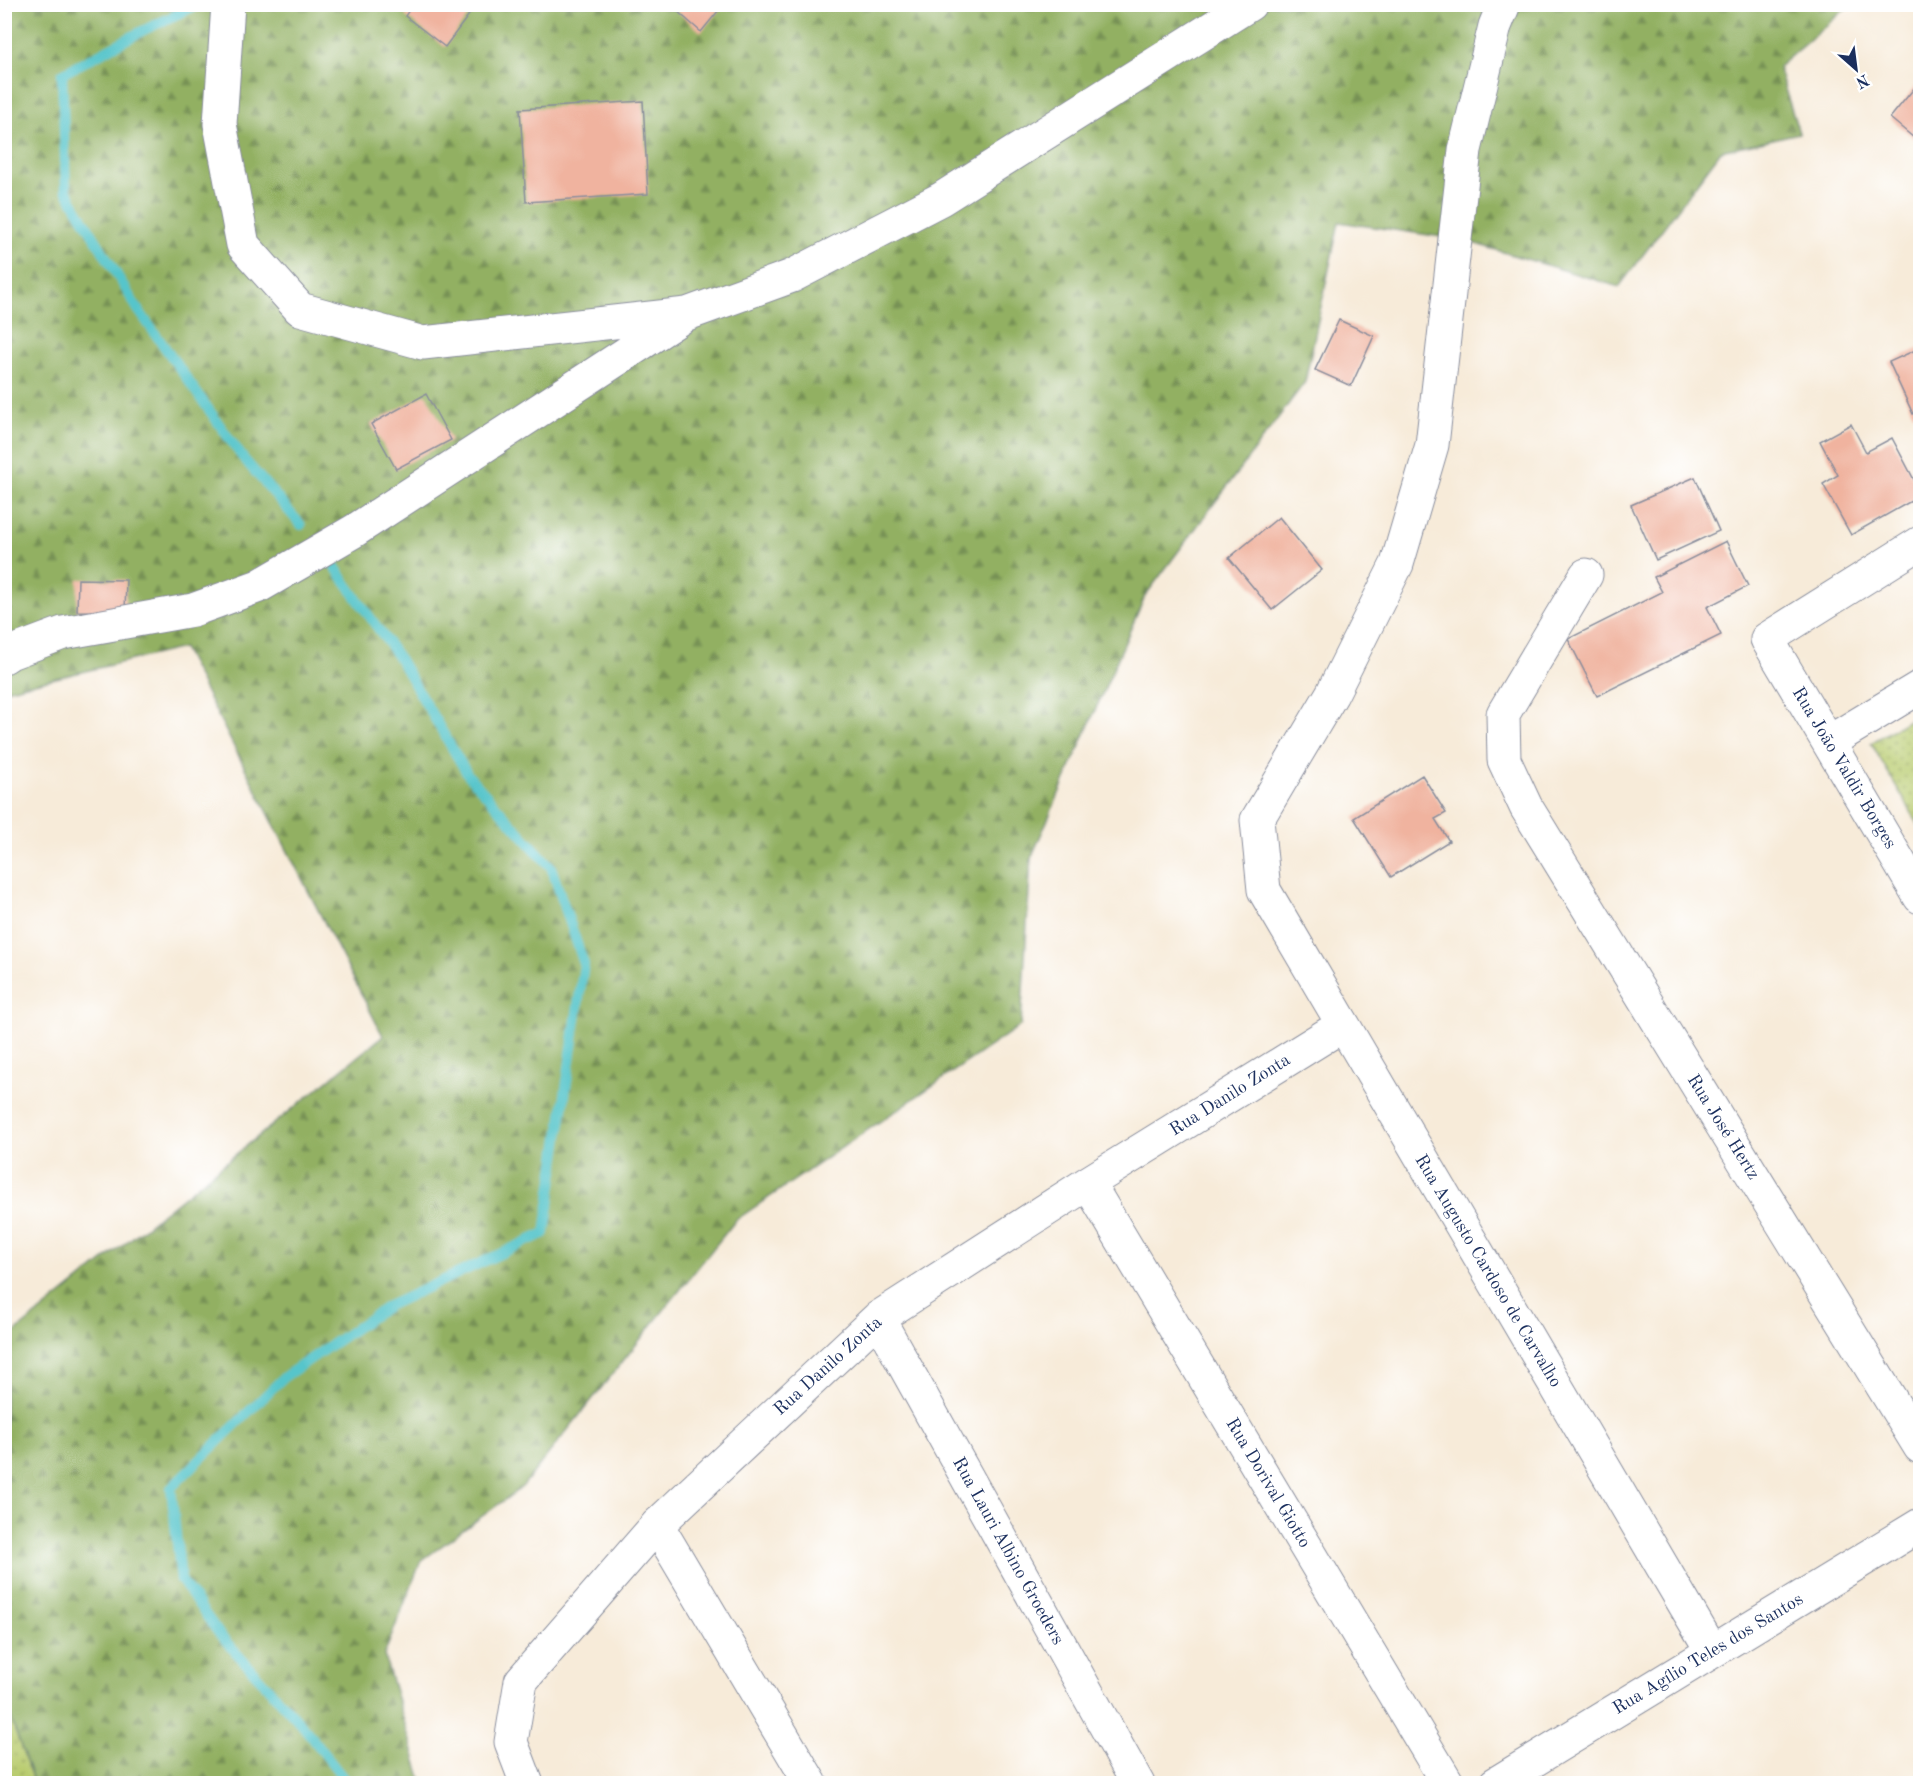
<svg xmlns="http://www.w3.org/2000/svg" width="1925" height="1788" font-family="'Old Standard TT',serif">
<defs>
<pattern id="grass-dots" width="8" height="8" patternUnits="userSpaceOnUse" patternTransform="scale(1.5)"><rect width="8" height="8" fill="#b9cc6f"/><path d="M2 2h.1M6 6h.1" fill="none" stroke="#96a65e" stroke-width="1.8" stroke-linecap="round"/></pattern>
<pattern id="forest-firs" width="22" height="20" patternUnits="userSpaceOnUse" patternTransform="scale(1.5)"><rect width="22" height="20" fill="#92b062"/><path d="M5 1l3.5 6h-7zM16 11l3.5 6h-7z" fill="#769054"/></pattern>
</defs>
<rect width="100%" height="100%" fill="#fff"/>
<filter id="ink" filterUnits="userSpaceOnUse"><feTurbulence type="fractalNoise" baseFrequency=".0167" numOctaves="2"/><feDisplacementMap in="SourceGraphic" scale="12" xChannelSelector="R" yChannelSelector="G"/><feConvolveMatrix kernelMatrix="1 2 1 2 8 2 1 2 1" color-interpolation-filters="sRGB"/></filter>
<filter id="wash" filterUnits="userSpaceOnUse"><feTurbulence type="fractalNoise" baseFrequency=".008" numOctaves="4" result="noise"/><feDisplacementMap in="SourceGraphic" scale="24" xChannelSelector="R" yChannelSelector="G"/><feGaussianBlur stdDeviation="1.35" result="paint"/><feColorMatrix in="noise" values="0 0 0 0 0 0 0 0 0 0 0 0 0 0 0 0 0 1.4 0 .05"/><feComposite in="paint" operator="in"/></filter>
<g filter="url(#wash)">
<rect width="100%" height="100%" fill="#f7ebd9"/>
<path fill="url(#grass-dots)" stroke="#6a7e66" stroke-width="1.5" d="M 1920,713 L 1920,827 L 1871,743 Z
M 5,1702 L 34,1783 L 5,1783 Z"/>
<path fill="url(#forest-firs)" stroke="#567060" stroke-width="1.5" d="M 4,5 L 1850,5 L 1778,67 L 1799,133 L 1721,151 L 1619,287 L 1463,240 L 1339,222 L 1305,382 L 1145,596 L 1031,858 L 1021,1025 L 736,1220 L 522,1487 L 421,1561 L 384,1655 L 423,1784 L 34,1783 L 5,1702 L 5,1340 L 383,1036 L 183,648 L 5,690 Z"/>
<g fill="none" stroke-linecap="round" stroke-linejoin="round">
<path stroke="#57c5cb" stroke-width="10" d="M 199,4 L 142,31 L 62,74 L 66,190 L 137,308 L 243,458 L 301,525
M 326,554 L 400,660 L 468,775 L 551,867 L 584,964 L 545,1233 L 388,1306 L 284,1377 L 171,1488 L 181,1580 L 220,1635 L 302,1725 L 348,1784"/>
</g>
<g id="blocks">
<path fill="#f0b39f" d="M 413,4 L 477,4 L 445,47 L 405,16 Z
M 669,4 L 724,4 L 701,32 Z
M 1920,81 L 1920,143 L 1890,118 Z
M 643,101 L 648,194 L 526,202 L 520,109 Z
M 1339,320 L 1374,336 L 1351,386 L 1315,370 Z
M 1920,348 L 1920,411 L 1913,414 L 1889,362 Z
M 426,394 L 451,440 L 396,469 L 371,424 Z
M 1851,424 L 1866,452 L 1892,438 L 1920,491 L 1920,496 L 1851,535 L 1823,484 L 1838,475 L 1820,441 Z
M 1695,477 L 1719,531 L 1656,560 L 1631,505 Z
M 1279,517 L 1322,570 L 1272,610 L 1229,558 Z
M 1726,541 L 1748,586 L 1707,607 L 1721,635 L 1597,696 L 1568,639 L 1662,592 L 1654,577 Z
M 78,579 L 126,580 L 125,612 L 77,611 Z
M 1422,775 L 1446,813 L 1435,819 L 1449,841 L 1391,877 L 1354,818 Z"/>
</g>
</g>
<g filter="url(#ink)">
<use href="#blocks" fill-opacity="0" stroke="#898d9c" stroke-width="1.5"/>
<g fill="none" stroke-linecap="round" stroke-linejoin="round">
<defs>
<path id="minor" d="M 228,4 L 220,124 L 243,245 L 300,309 L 423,343 L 687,314 L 792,276 L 941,199 L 1250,4
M 1504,4 L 1495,26 L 1465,150 L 1432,445 L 1397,564 L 1332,694 L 1257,820 L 1264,890 L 1712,1651
M 1920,543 L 1767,639 L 1920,897
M 1586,575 L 1503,714 L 1504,760 L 1526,807 L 1920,1447
M 4,657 L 10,653 L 63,633 L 193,610 L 259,586 L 354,531 L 682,317
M 1829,742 L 1920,687
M 1088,1183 L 1448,1784
M 878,1318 L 1138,1784
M 657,1525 L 811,1784
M 527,1784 L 511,1742 L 521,1681 L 657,1525 L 878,1318 L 1088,1183 L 1343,1025
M 1495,1784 L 1920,1525"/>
</defs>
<use href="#minor" stroke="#898d9c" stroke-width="35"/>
<use href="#minor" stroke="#fff" stroke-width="33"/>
</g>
</g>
<g text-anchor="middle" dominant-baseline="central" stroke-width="6" stroke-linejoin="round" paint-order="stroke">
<g font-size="18" fill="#1b2f5e" stroke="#fff">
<text transform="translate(1844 768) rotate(59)">Rua João Valdir Borges</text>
<text transform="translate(1230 1095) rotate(-32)">Rua Danilo Zonta</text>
<text transform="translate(1723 1127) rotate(58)">Rua José Hertz</text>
<text transform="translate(1488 1271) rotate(59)">Rua Augusto Cardoso de Carvalho</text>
<text transform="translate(828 1366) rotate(-42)">Rua Danilo Zonta</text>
<text transform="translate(1268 1483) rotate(59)">Rua Dorival Giotto</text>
<text transform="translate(1008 1551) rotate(61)">Rua Lauri Albino Groeders</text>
<text transform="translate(1708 1654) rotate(-31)">Rua Agílio Teles dos Santos</text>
</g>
</g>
<rect width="1925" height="1788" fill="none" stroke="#fff" stroke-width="24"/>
<g transform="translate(1856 69) rotate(152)" stroke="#ffffff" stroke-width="4.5" paint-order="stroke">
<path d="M0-4.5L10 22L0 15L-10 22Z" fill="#1b2f5e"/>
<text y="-9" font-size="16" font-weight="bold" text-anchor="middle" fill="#1b2f5e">N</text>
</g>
</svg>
